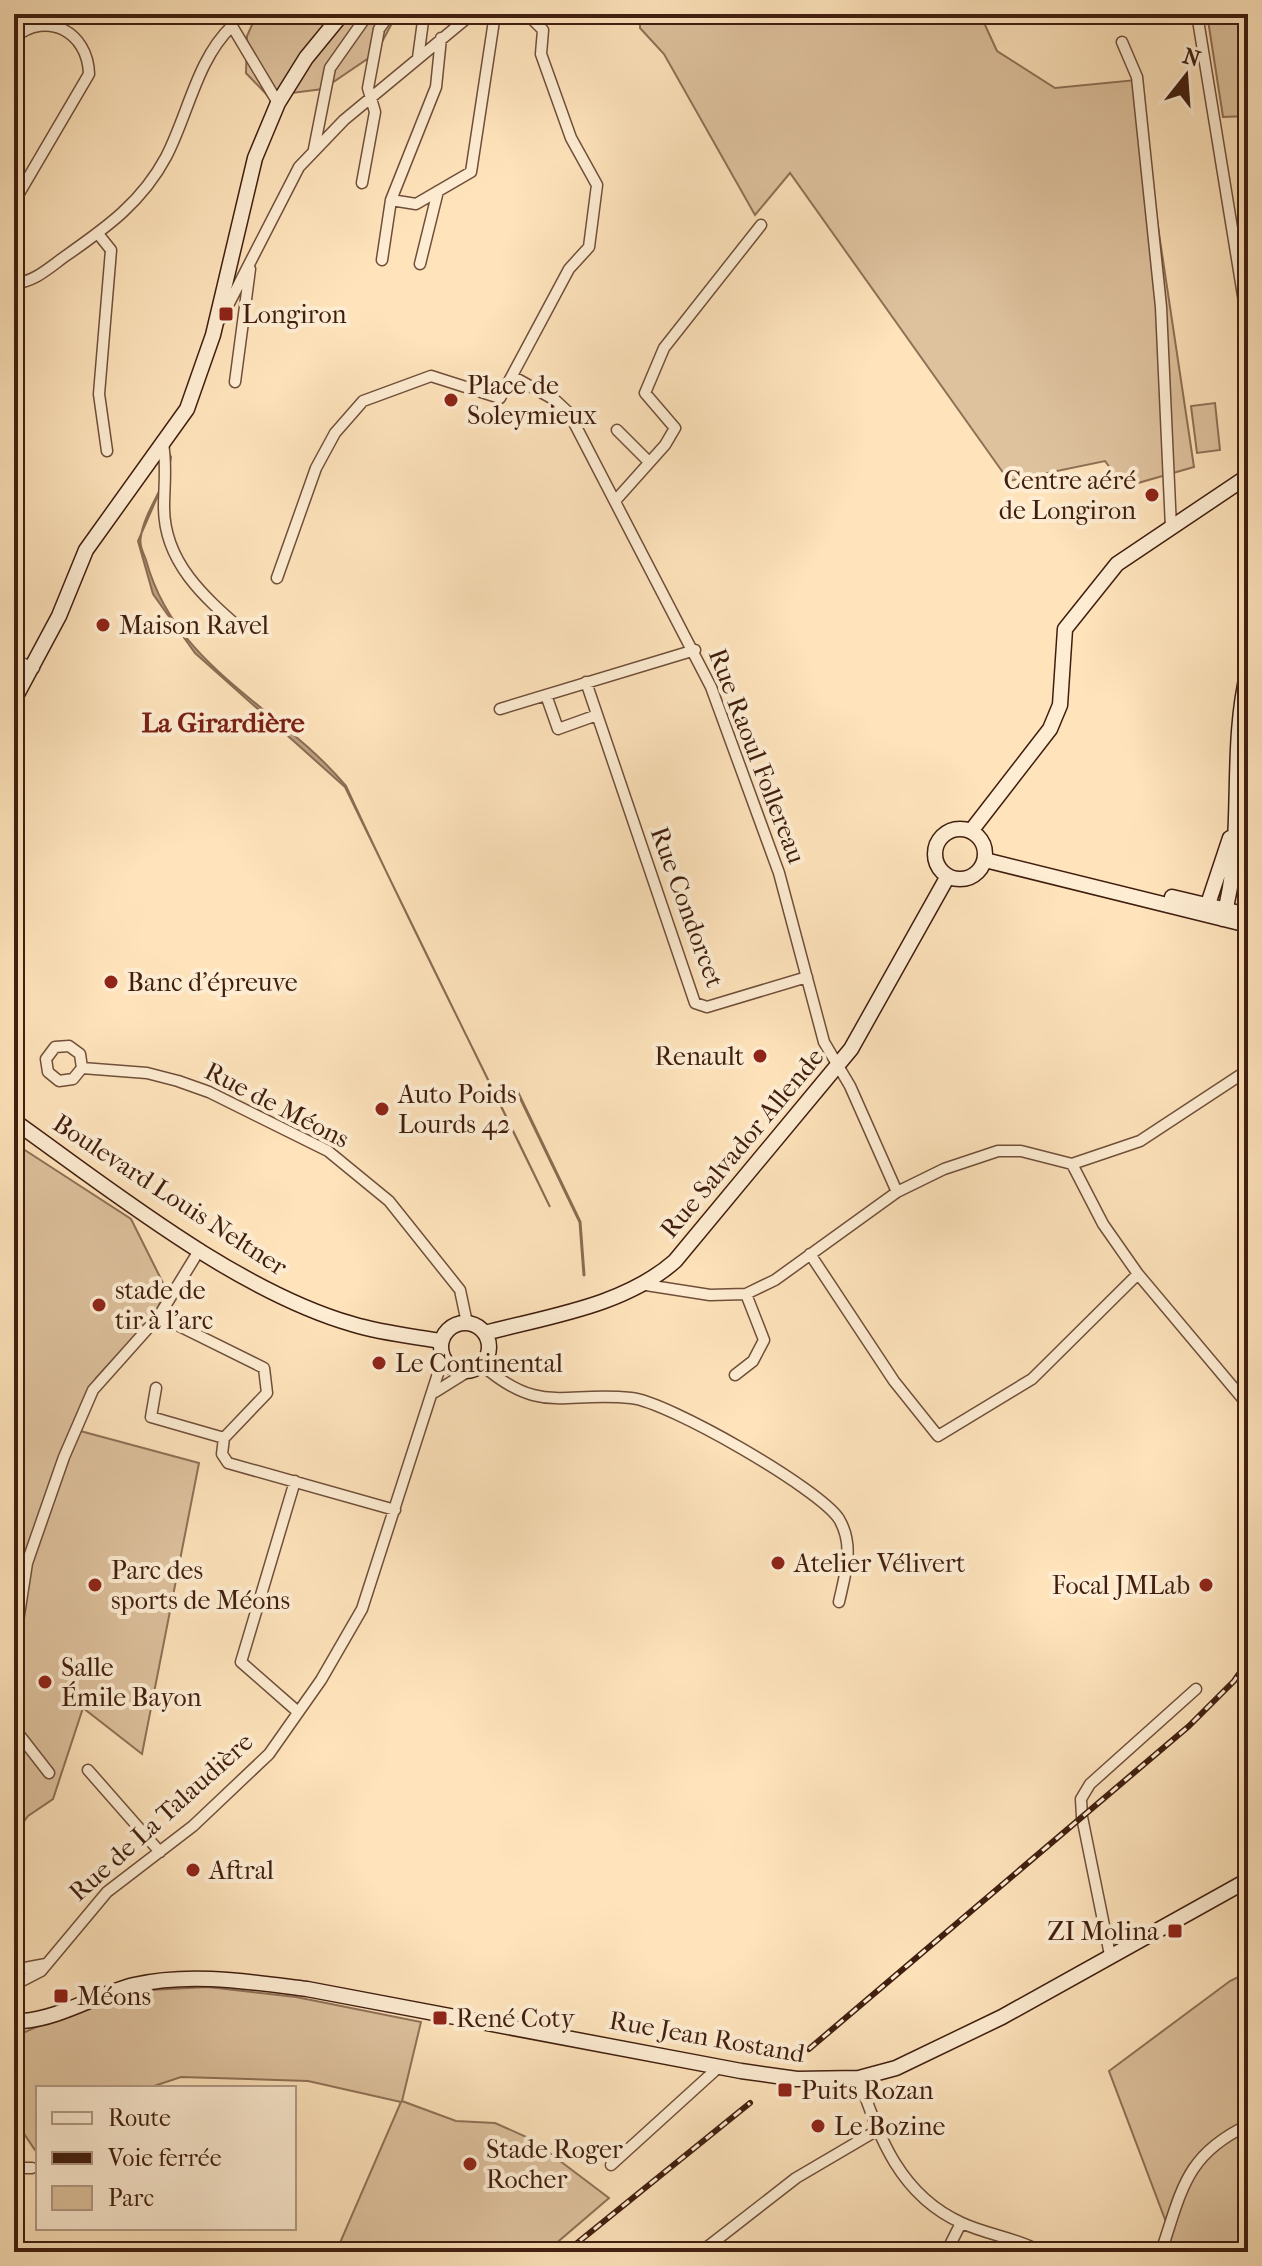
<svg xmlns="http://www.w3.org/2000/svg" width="1262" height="2266" font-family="'IM FELL French Canon',serif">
<rect width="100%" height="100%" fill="#fee3bb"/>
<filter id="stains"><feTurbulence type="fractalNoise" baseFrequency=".0025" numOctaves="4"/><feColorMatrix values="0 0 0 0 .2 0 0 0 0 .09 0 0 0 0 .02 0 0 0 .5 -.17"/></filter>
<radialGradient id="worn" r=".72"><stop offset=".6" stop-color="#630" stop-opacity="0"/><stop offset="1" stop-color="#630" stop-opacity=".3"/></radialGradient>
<path fill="#dec29e" stroke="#8f7056" stroke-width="2" d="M 257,14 L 397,14 L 376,53 L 323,89 L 268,96 L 246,73 L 247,36 Z
M 640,14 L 980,14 L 997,51 L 1055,88 L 1136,80 L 1194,467 L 1124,487 L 1105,461 L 1009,481 L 790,173 L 755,215 L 664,54 L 640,28 Z
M 1207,14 L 1248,14 L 1248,116 L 1223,117 Z
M 1215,403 L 1220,450 L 1197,453 L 1191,406 Z
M 14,1143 L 131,1219 L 165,1287 L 157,1312 L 96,1378 L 73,1429 L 199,1463 L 142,1754 L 83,1708 L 53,1799 L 28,1816 L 14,1835 Z
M 1248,1972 L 1248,2252 L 1159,2252 L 1166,2222 L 1109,2071 L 1230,1981 Z
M 208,1987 L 296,1997 L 421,2022 L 402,2101 L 456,2121 L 495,2123 L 531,2139 L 609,2198 L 546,2252 L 336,2252 L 401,2102 L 308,2081 L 181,2077 L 148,2088 L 38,2088 L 38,2153 L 35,2150 L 14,2119 L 14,2037 L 85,2005 L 150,1990 Z"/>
<path fill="#bda081" stroke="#8b6c53" stroke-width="2" d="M 167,450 L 171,457 L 169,468 C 162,491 144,514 141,536 C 139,545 143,552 146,560 C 175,668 279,706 346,786 C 411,928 483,1066 550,1207 L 345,787 L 195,653 L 153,594 L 138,541 L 163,484 Z"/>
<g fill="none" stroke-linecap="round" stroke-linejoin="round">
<path stroke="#8b6c53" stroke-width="3" d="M 517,1091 L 580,1222 L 584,1275"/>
<defs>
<path id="street" d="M 223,14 L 232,26
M 1197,14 L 1248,326
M 14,38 C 47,10 88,32 89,74 L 14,202
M 1122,42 L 1137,77 L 1161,307 L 1171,528
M 418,58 L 424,14
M 314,149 L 330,68 L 368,14
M 362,183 L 375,112 L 368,88 L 379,29 L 390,14
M 391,200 L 416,204 L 471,172 L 495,14
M 99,235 L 111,250 L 99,394 L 107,451
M 382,260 L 391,200 L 436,87 L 441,38
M 420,264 L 438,191
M 14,283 C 34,283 51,266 67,255 C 107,227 142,202 166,157 C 188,115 197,59 232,26 L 278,103
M 221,319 L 299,167 L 344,120 L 472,14
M 512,376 L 555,400 L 569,413 L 711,687 L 779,873 L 824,1042 L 850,1086 L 897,1192
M 235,382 L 250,269
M 617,430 L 649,462
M 163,444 C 167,466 164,486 164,507 C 164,562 204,597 242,630
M 615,501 L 665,445 L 675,428 L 645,393 L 664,348 L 761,225
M 277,578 L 316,468 L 335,433 L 363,401 L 431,376 L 500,398 L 569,269 L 589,247 L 597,185 L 571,138 L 541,54 L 543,30 L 527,14
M 14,660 L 34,668
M 586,682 L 695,1003 L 707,1007 L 807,977
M 546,695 L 558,729 L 597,715
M 500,709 L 695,650
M 82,1068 L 80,1054 L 69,1046 L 55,1047 L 46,1059 L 48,1072 L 59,1081 L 73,1079 L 82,1068 L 147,1073 L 178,1081 L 209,1092 L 328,1151 L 389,1201 L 460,1290 L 467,1323
M 1072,1164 L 1103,1224 L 1138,1274 L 1248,1405
M 810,1254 L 894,1381 L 938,1436 L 1032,1379 L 1138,1274
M 646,1285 L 710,1295 L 746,1294 L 775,1280 L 897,1192 L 944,1169 L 998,1151 L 1021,1151 L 1072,1164 L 1140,1141 L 1248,1070
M 159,1316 L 264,1368 L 267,1393 L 224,1438 L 222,1454 L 228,1463 L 395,1510
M 482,1365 C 541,1416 563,1391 631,1398 C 667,1401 820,1489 839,1519 C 855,1546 845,1574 839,1602
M 735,1375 L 753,1361 L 764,1340 L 746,1294
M 156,1388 L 151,1417 L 224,1438
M 435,1392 L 467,1372
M 295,1481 L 241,1662 L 298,1712
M 14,1647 L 27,1563 L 64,1457 L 93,1390 L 159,1316 L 200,1249
M 14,1728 L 49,1773
M 88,1770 L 160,1852
M 1110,1955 L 1082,1817 L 1081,1799 L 1090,1784 L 1196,1689
M 14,1970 L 46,1964
M 14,1985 L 41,1971 L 107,1892 L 193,1826 L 269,1754 L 321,1680 L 362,1609 L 443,1358
M 14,2012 L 23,2021
M 859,2078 C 878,2137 901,2196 962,2223 C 988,2235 1017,2238 1042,2252
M 611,2165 L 720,2066
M 14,2168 L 32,2168
M 701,2252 L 796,2178 L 876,2131
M 938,2252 L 950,2245
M 958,2252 L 950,2245 L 961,2223
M 1161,2252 C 1182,2190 1185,2155 1248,2125"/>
<path id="secondary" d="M 14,700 L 59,616 L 86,550 L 187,409 L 213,335 L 255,158 L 278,103 L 306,58 L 342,14
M935 854a25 25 0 1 1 50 0a25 25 0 1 1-50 0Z
M 971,831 L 1050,729 L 1060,705 L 1065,629 L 1117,564 L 1248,476
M 985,860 L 1248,925
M 1172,897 L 1248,915
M 1205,913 L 1230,838
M 1223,919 C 1246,838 1228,753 1248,671
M 14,1121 C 111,1190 237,1291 352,1324 C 381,1333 411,1336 441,1341
M441 1347a24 24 0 1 1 48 0a24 24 0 1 1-48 0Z
M 485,1333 C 549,1316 624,1306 675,1261 L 851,1049 L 948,876
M 23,2021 C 61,2018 97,1994 134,1985 C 191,1972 250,1982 307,1989 L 741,2071 L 797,2079 L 859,2078 L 896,2068 L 1002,2017 L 1248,1880"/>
</defs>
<use href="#street" stroke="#704f3a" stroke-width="13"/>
<use href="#secondary" stroke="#401e0f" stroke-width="17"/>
<use href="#street" stroke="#feedd3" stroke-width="10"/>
<use href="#secondary" stroke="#feedd3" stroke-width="14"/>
<defs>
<path id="rail" d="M 809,2049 L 1189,1726 L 1234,1681 L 1248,1661
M 566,2252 L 750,2103"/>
</defs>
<use href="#rail" stroke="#401e0f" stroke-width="6"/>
<use href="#rail" stroke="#feedd3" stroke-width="3" stroke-dasharray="9" stroke-linecap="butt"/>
</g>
<g fill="#8f2418" stroke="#feedd3" stroke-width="3">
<rect x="218" y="306" width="16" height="16" rx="4"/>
<circle cx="451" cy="400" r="8"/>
<circle cx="1152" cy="495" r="8"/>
<circle cx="103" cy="625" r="8"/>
<circle cx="111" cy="982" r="8"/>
<circle cx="760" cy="1056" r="8"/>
<circle cx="382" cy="1109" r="8"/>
<circle cx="99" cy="1305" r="8"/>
<circle cx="379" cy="1363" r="8"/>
<circle cx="778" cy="1563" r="8"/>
<circle cx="95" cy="1585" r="8"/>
<circle cx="1206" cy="1585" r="8"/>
<circle cx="45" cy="1682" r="8"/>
<circle cx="193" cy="1870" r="8"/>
<rect x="1167" y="1923" width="16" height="16" rx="4"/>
<rect x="53" y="1988" width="16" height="16" rx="4"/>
<rect x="432" y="2010" width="16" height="16" rx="4"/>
<rect x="777" y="2082" width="16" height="16" rx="4"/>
<circle cx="818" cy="2126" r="8"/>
<circle cx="470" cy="2164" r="8"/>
</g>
<g text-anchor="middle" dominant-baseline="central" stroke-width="8" stroke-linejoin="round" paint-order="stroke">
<g font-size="26" fill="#401e0f" stroke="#feedd3" text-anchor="start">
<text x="242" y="314">Longiron</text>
<text x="467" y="385">Place de<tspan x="467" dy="30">Soleymieux</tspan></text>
<text x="1136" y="480" text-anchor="end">Centre aéré<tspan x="1136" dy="30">de Longiron</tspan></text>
<text x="119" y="625">Maison Ravel</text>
<text x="127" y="982">Banc d'épreuve</text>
<text x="744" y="1056" text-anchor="end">Renault</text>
<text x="398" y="1094">Auto Poids<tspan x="398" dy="30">Lourds 42</tspan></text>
<text x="115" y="1290">stade de<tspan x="115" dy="30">tir à l'arc</tspan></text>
<text x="395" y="1363">Le Continental</text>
<text x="794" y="1563">Atelier Vélivert</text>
<text x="111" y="1570">Parc des<tspan x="111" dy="30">sports de Méons</tspan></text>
<text x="1190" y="1585" text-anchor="end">Focal JMLab</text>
<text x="61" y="1667">Salle<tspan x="61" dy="30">Émile Bayon</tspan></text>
<text x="209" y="1870">Aftral</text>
<text x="1159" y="1931" text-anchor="end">ZI Molina</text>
<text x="77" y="1996">Méons</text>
<text x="456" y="2018">René Coty</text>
<text x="801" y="2090">Puits Rozan</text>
<text x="834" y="2126">Le Bozine</text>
<text x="486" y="2149">Stade Roger<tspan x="486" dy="30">Rocher</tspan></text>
</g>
<g font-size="26" fill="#401e0f" stroke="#feedd3">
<text transform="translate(757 756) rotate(69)">Rue Raoul Follereau</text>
<text transform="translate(687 907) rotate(70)">Rue Condorcet</text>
<text transform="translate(277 1105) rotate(27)">Rue de Méons</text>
<text transform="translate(742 1143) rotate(-50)">Rue Salvador Allende</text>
<text transform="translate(170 1195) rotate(33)">Boulevard Louis Neltner</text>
<text transform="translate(161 1817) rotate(-42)">Rue de La Talaudière</text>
<text transform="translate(707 2037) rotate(10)">Rue Jean Rostand</text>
</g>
<g font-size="28" font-weight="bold" fill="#7a1f14" stroke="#feedd3">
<text x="223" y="722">La Girardière</text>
</g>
</g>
<rect width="1262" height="2266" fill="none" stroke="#fee3bb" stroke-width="48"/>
<rect x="16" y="16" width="1230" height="2234" fill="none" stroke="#401e0f" stroke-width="4"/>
<rect x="24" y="24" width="1214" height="2218" fill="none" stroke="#401e0f" stroke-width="2"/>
<rect x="36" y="2086" width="260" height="144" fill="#feedd3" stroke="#b29a85" stroke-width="2"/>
<rect x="52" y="2112" width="40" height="12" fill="#feedd3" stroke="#b29a85" stroke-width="2"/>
<text x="108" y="2126" font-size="24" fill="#401e0f">Route</text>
<rect x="52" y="2152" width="40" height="12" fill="#401e0f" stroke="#b29a85" stroke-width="2"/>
<text x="108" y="2166" font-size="24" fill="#401e0f">Voie ferrée</text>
<rect x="52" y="2186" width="40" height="24" fill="#dec29e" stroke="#b29a85" stroke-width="2"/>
<text x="108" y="2206" font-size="24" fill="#401e0f">Parc</text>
<g transform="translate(1186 76) rotate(17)" stroke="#feedd3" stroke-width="6" paint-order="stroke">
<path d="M0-6L14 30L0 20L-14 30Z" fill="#401e0f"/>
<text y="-12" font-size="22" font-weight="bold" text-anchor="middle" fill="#401e0f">N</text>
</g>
<rect width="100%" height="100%" filter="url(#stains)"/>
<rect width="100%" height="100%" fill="url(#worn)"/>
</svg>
